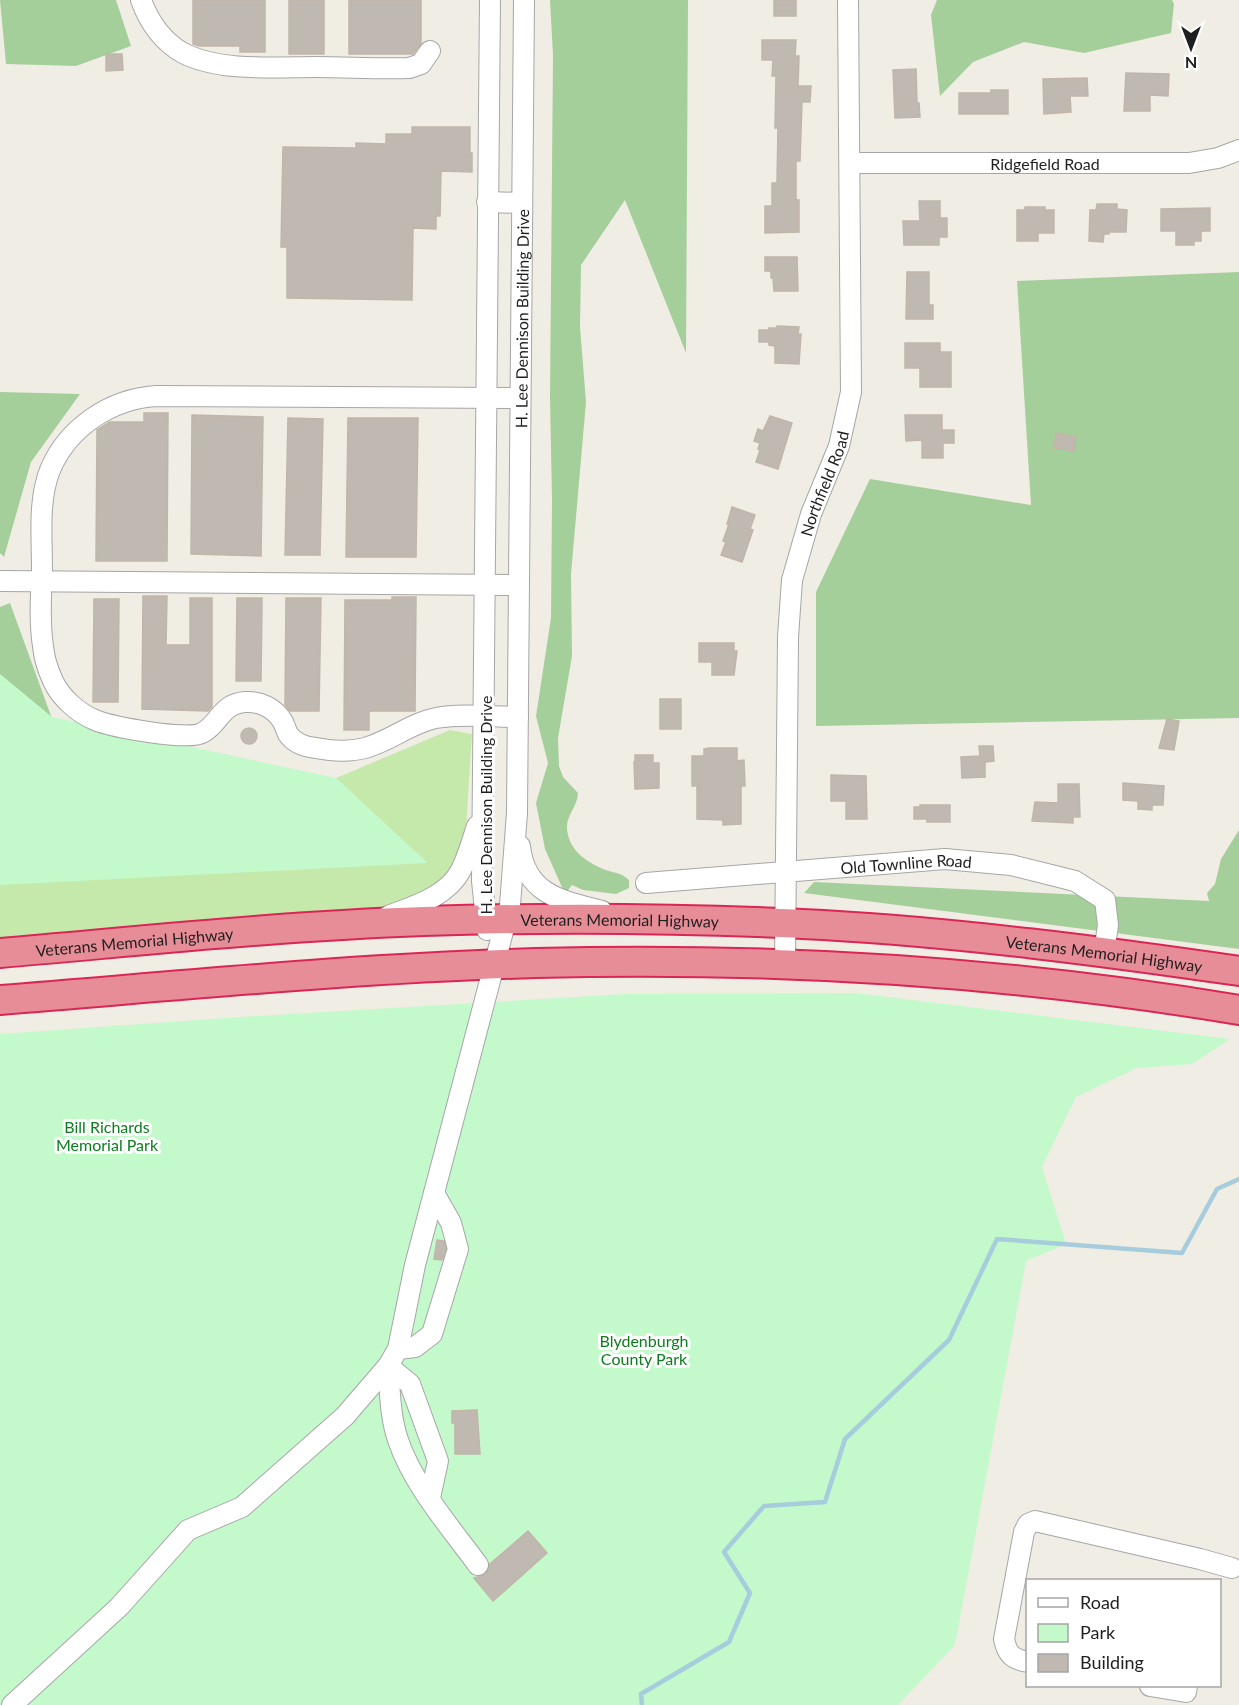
<svg xmlns="http://www.w3.org/2000/svg" width="1239" height="1705" font-family="Lato,sans-serif">
<rect width="100%" height="100%" fill="#f0ede5"/>
<path fill="#c5e9ab" d="M 450,730 L 472,734 L 466,828 L 456,870 L 431,895 L 392,910 L 0,938 L 0,775 L 336,778 Z"/>
<path fill="#a5cf9a" d="M 0,0 L 116,0 L 131,46 L 76,66 L 6,64 Z
M 550,0 L 688,0 L 686,353 L 625,200 L 581,265 L 580,327 L 586,402 L 571,574 L 572,656 L 558,738 L 559,766 L 563,777 L 578,793 C 578,806 566,815 567,829 C 569,850 585,861 603,869 C 613,873 621,872 629,880 L 629,888 L 616,894 L 583,890 L 572,885 L 565,894 L 545,849 L 536,803 L 548,763 L 536,716 L 551,618 L 552,501 L 550,397 L 553,55 Z
M 937,0 L 1172,0 L 1174,4 L 1171,33 L 1084,53 L 1024,42 L 973,62 L 940,96 L 931,15 Z
M 1239,272 L 1239,718 L 816,726 L 816,592 L 870,479 L 1031,505 L 1017,281 Z
M 0,392 L 80,394 L 31,462 L 4,557 L 0,553 Z
M 10,603 L 59,738 L 0,767 L 0,607 Z
M 1239,830 L 1239,949 L 804,893 L 814,882 L 1209,901 L 1207,893 L 1215,884 L 1221,859 Z"/>
<path fill="#c3f9cb" d="M 0,674 L 52,717 L 336,778 L 428,863 L 0,885 Z
M 855,993 L 1230,1039 L 1192,1064 L 1137,1068 L 1076,1097 L 1042,1167 L 1066,1244 L 1026,1261 L 955,1645 L 898,1705 L 0,1705 L 0,1034 L 241,1017 L 626,994 Z"/>
<g fill="none" stroke-linecap="round" stroke-linejoin="round">
<path stroke="#a6ccdd" stroke-width="4.5" d="M 642,1705 L 641,1694 L 729,1642 L 750,1593 L 724,1552 L 764,1506 L 825,1502 L 845,1439 L 949,1340 L 997,1239 L 1182,1253 L 1217,1189 L 1239,1179"/>
</g>
<path fill="#c0b9b1" stroke="#c1b5a8" stroke-width="1.5" d="M 193,0 L 265,0 L 265,52 L 240,52 L 240,46 L 199,46 L 193,44 Z
M 289,0 L 324,0 L 324,54 L 289,54 Z
M 349,0 L 421,0 L 421,44 L 413,54 L 349,54 Z
M 774,0 L 796,0 L 796,16 L 774,16 Z
M 762,40 L 796,40 L 795,56 L 799,56 L 798,86 L 811,86 L 810,102 L 802,102 L 800,161 L 796,161 L 796,200 L 799,200 L 799,232 L 765,233 L 765,206 L 772,206 L 772,183 L 777,183 L 778,128 L 775,128 L 776,76 L 772,76 L 773,60 L 762,60 Z
M 106,54 L 122,54 L 123,70 L 106,71 Z
M 916,69 L 917,103 L 919,103 L 920,117 L 895,118 L 893,70 Z
M 1126,73 L 1169,74 L 1168,96 L 1150,95 L 1150,111 L 1124,111 Z
M 1087,78 L 1088,96 L 1070,96 L 1071,112 L 1044,114 L 1043,79 Z
M 991,90 L 1008,90 L 1008,114 L 959,114 L 959,93 L 991,93 Z
M 412,127 L 470,127 L 470,153 L 472,153 L 472,172 L 441,171 L 440,216 L 436,216 L 436,229 L 413,228 L 412,300 L 287,298 L 287,247 L 281,247 L 283,147 L 356,148 L 356,143 L 386,144 L 386,134 L 412,134 Z
M 919,201 L 940,201 L 940,218 L 947,218 L 947,237 L 939,237 L 939,245 L 904,245 L 903,221 L 920,221 Z
M 1097,204 L 1117,204 L 1117,209 L 1127,210 L 1126,232 L 1109,232 L 1109,234 L 1104,234 L 1103,242 L 1089,241 L 1090,210 L 1096,210 Z
M 1025,207 L 1045,207 L 1045,210 L 1054,210 L 1054,233 L 1038,233 L 1038,241 L 1017,241 L 1017,210 L 1025,210 Z
M 1210,208 L 1210,231 L 1201,231 L 1201,241 L 1194,241 L 1194,245 L 1176,245 L 1176,231 L 1161,231 L 1161,209 Z
M 765,257 L 797,257 L 798,291 L 774,291 L 773,278 L 771,278 L 771,271 L 765,271 Z
M 907,272 L 929,272 L 929,305 L 933,305 L 933,319 L 906,319 Z
M 777,326 L 799,327 L 798,334 L 801,334 L 799,364 L 775,363 L 775,346 L 769,345 L 769,342 L 759,342 L 759,330 L 769,330 L 769,328 L 777,328 Z
M 905,343 L 940,343 L 940,352 L 951,352 L 951,387 L 920,387 L 920,368 L 905,368 Z
M 144,413 L 168,413 L 167,561 L 96,561 L 97,430 L 110,422 L 144,422 Z
M 192,415 L 263,417 L 261,556 L 191,554 Z
M 905,415 L 942,415 L 942,430 L 954,430 L 954,443 L 943,443 L 943,458 L 922,458 L 922,440 L 906,441 Z
M 770,416 L 792,423 L 778,469 L 756,462 L 760,450 L 758,449 L 760,443 L 754,441 L 758,429 L 763,431 Z
M 288,418 L 323,419 L 320,555 L 285,555 Z
M 348,418 L 418,418 L 416,557 L 346,557 Z
M 1056,433 L 1076,437 L 1074,451 L 1054,448 Z
M 732,507 L 755,515 L 750,529 L 753,530 L 742,562 L 721,555 L 726,542 L 723,541 L 729,524 L 727,524 Z
M 143,596 L 167,596 L 166,645 L 190,645 L 190,598 L 212,598 L 212,707 L 208,711 L 142,709 Z
M 392,597 L 416,597 L 415,711 L 369,711 L 369,730 L 344,730 L 345,600 L 392,600 Z
M 237,598 L 262,598 L 261,681 L 236,681 Z
M 286,598 L 321,598 L 319,711 L 290,711 L 285,705 Z
M 94,599 L 119,599 L 118,702 L 93,702 Z
M 699,643 L 734,643 L 734,651 L 737,651 L 734,675 L 712,675 L 712,662 L 699,662 Z
M 660,699 L 681,699 L 681,729 L 660,729 Z
M 1167,719 L 1179,721 L 1174,750 L 1159,748 Z
M241 736a8 8 0 1 1 16 0a8 8 0 1 1-16 0Z
M 979,746 L 993,746 L 994,761 L 985,762 L 985,777 L 962,778 L 961,757 L 980,756 Z
M 709,748 L 737,748 L 737,761 L 744,760 L 745,786 L 741,786 L 741,824 L 723,825 L 723,820 L 697,819 L 697,786 L 692,786 L 692,756 L 704,756 L 704,749 Z
M 635,755 L 653,755 L 653,763 L 659,763 L 659,788 L 635,789 L 634,762 L 635,762 Z
M 831,775 L 866,776 L 867,819 L 846,819 L 846,801 L 831,801 Z
M 1123,783 L 1164,786 L 1163,805 L 1152,805 L 1152,810 L 1138,809 L 1138,801 L 1123,800 Z
M 1058,784 L 1079,784 L 1080,817 L 1073,817 L 1073,823 L 1032,821 L 1035,802 L 1058,803 Z
M 920,805 L 950,805 L 950,822 L 927,822 L 927,819 L 914,819 L 914,807 L 920,807 Z
M 437,1240 L 444,1241 L 446,1249 L 442,1260 L 434,1259 Z
M 477,1410 L 480,1454 L 455,1454 L 455,1423 L 452,1423 L 452,1411 Z
M 528,1531 L 547,1553 L 493,1601 L 474,1578 L 486,1574 L 490,1564 Z"/>
<g fill="none" stroke-linecap="round" stroke-linejoin="round">
<defs>
<g id="minor">
<path d="M 141,0 C 149,22 162,41 183,53 C 220,72 276,67 316,67 C 347,67 378,69 409,68 L 421,64 L 430,51"/>
<path id="s1" d="M 850,163 L 1189,163 L 1218,158 L 1239,150"/>
<path d="M 487,202 L 522,203"/>
<path d="M 0,581 L 519,585"/>
<path d="M 518,717 C 492,717 463,713 436,718 C 411,723 390,741 365,748 C 350,752 332,751 316,748 C 306,747 294,743 288,734 C 286,730 285,726 283,722 C 275,708 260,701 245,702 C 220,704 220,724 202,733 C 187,741 112,727 95,720 C 78,713 61,698 53,681 C 48,670 44,658 43,646 C 39,621 41,594 42,569 C 42,537 38,500 50,470 C 68,427 111,399 156,396 L 520,398"/>
<path d="M 520,846 C 525,895 563,901 602,911"/>
<path id="s2" d="M 646,883 L 945,859 L 1011,865 L 1075,881 L 1105,900 L 1108,925 L 1104,953"/>
<path d="M 388,916 C 414,906 447,897 461,870 C 468,856 472,841 477,826"/>
<path d="M 487,930 L 482,881 L 490,0"/>
<path id="s3" d="M 785,964 L 788,637 L 792,580 L 811,514 L 839,446 L 851,392 L 848,0"/>
<path d="M 398,1349 L 415,1347 L 432,1334 L 458,1249 L 451,1223 L 434,1193"/>
<path d="M 388,1366 C 390,1391 390,1417 398,1440 C 413,1485 451,1528 478,1565"/>
<path d="M 388,1366 L 410,1384 L 438,1461 L 430,1498"/>
<path d="M 1028,1662 C 1012,1659 1007,1654 1004,1639 L 1024,1532 L 1028,1524 L 1035,1521 L 1200,1559 L 1232,1568"/>
<path d="M 1150,1686 L 1186,1692 L 1187,1686"/>
<path id="s4" d="M 12,1705 L 119,1607 L 188,1530 L 242,1507 L 345,1416 L 388,1366 L 398,1349 L 415,1265 L 510,905 L 517,813 L 524,0"/>
</g>
<g id="highway">
<path id="s5" d="M 0,953 C 141,941 282,926 424,921 C 557,917 690,918 823,925 C 962,933 1101,951 1239,971"/>
<path d="M 0,1000 C 178,986 357,968 536,963 C 771,957 1007,971 1239,1010"/>
</g>
</defs>
<use href="#minor" stroke="#a6a6a6" stroke-width="22"/>
<use href="#highway" stroke="#da2655" stroke-width="32"/>
<use href="#minor" stroke="#fff" stroke-width="20"/>
<use href="#highway" stroke="#e68d97" stroke-width="28"/>
</g>
<g text-anchor="middle" dominant-baseline="central" stroke-width="6" stroke-linejoin="round" paint-order="stroke">
<g font-size="16" fill="#1f1f1f" stroke="#fff">
<text stroke="none"><textPath href="#s1" startOffset="195">Ridgefield Road</textPath></text>
<text stroke="none"><textPath href="#s4" startOffset="1575">H. Lee Dennison Building Drive</textPath></text>
<text stroke="none"><textPath href="#s3" startOffset="486">Northfield Road</textPath></text>
<text transform="translate(485 805) rotate(-90)">H. Lee Dennison Building Drive</text>
<text stroke="none"><textPath href="#s2" startOffset="261">Old Townline Road</textPath></text>
<text stroke="none"><textPath href="#s5" startOffset="621">Veterans Memorial Highway</textPath></text>
<text stroke="none"><textPath href="#s5" startOffset="135">Veterans Memorial Highway</textPath></text>
<text stroke="none"><textPath href="#s5" startOffset="1107">Veterans Memorial Highway</textPath></text>
</g>
<g font-size="16" fill="#0c7e1f" stroke="#fff">
<text x="107" y="1126">Bill Richards<tspan x="107" dy="18">Memorial Park</tspan></text>
<text x="644" y="1340">Blydenburgh<tspan x="644" dy="18">County Park</tspan></text>
</g>
</g>
<rect x="1026" y="1579" width="195" height="108" fill="#ffffff" stroke="#a5a5a5" stroke-width="1.5"/>
<rect x="1038" y="1598" width="30" height="9" fill="#ffffff" stroke="#a5a5a5" stroke-width="1.5"/>
<text x="1080" y="1609" font-size="18" fill="#1f1f1f">Road</text>
<rect x="1038" y="1624" width="30" height="18" fill="#c3f9cb" stroke="#a5a5a5" stroke-width="1.5"/>
<text x="1080" y="1639" font-size="18" fill="#1f1f1f">Park</text>
<rect x="1038" y="1654" width="30" height="18" fill="#c0b9b1" stroke="#a5a5a5" stroke-width="1.5"/>
<text x="1080" y="1669" font-size="18" fill="#1f1f1f">Building</text>
<g transform="translate(1191 48) rotate(180)" stroke="#ffffff" stroke-width="4.5" paint-order="stroke">
<path d="M0-4.5L10 22L0 15L-10 22Z" fill="#1f1f1f"/>
<text y="-9" font-size="16" font-weight="bold" text-anchor="middle" fill="#1f1f1f">N</text>
</g>
</svg>
